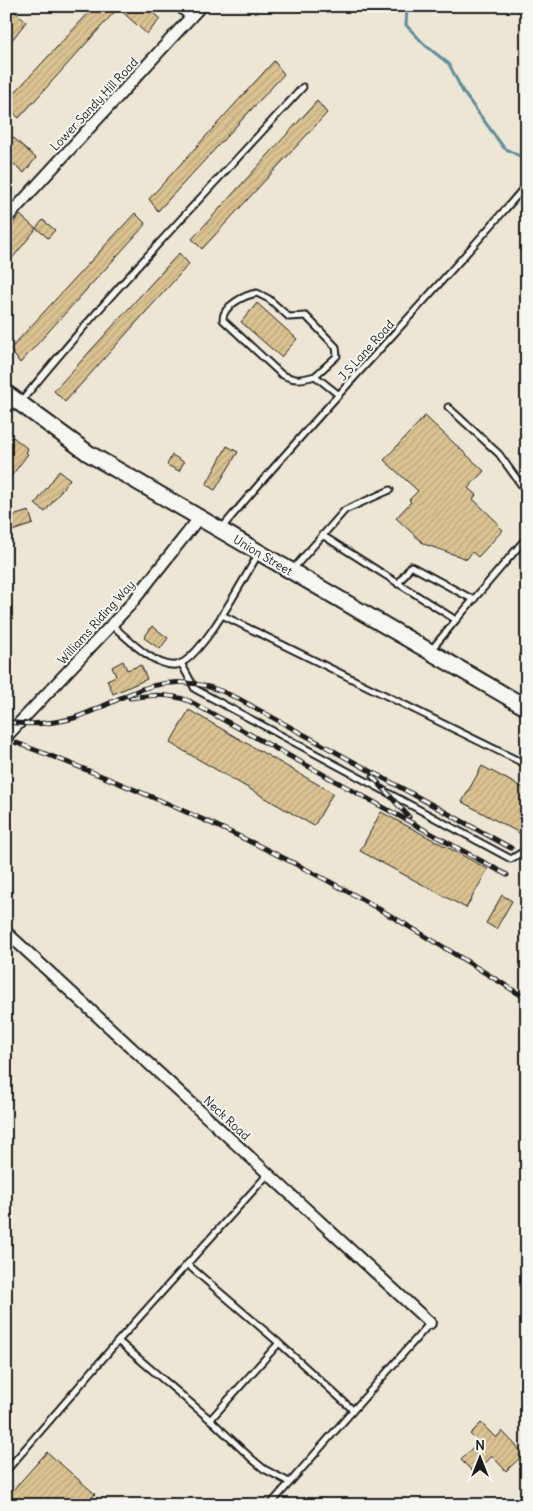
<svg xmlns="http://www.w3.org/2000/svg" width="533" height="1511" font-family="Delius,sans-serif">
<defs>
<pattern id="building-hatch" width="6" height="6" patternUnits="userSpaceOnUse" patternTransform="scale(1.25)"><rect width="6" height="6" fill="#dac291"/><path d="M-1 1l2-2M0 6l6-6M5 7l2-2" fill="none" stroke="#baa67c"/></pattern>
</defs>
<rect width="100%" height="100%" fill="#eee6d5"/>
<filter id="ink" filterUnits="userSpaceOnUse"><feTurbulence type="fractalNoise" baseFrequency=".02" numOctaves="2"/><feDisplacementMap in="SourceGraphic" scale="10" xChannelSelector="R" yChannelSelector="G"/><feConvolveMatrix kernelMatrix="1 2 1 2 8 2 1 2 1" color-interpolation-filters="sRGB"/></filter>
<g filter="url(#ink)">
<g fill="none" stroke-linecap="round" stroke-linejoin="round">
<path stroke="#628e9c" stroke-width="3" d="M 407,6 L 406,25 L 425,45 L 449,64 L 463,92 L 504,148 L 527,160"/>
</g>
<path fill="url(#building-hatch)" stroke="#1c1c1c" d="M 6,6 L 9,6 L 26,22 L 12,40 L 6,35 Z
M 95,6 L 145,6 L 160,19 L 147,34 L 118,8 L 19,118 L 6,106 L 6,102 Z
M 274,61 L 284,74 L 158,211 L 149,199 Z
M 317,101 L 327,113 L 202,249 L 192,239 Z
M 6,131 L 36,158 L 24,173 L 6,157 Z
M 135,213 L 146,224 L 20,363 L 10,349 Z
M 20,215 L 36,229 L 6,266 L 6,232 Z
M 43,220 L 55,230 L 48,238 L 36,228 Z
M 179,253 L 189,264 L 65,402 L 54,391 Z
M 257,303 L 297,339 L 281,357 L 241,322 Z
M 425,416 L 484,471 L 468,488 L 476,495 L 473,499 L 498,523 L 497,524 L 503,530 L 478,557 L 472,552 L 467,559 L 424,544 L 396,518 L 411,502 L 409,500 L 418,491 L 384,460 Z
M 13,437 L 28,449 L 26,452 L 28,454 L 6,483 L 6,446 Z
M 227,446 L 238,452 L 215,490 L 206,485 Z
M 172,455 L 184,462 L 179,471 L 167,465 Z
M 59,471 L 70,479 L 45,512 L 35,504 Z
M 29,511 L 33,524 L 6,533 L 6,518 Z
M 152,626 L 168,638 L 160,649 L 144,638 Z
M 123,661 L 127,670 L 141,665 L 147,679 L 113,694 L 107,680 L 116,676 L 112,667 Z
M 189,710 L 333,793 L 314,826 L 170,743 Z
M 482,766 L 527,790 L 527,837 L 462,802 Z
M 381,812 L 488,869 L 466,908 L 360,851 Z
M 502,895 L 512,901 L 496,929 L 486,923 Z
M 481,1423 L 496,1438 L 502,1431 L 524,1454 L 506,1471 L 492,1456 L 475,1474 L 461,1460 L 478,1442 L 470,1434 Z
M 47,1452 L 95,1494 L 85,1505 L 6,1505 L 6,1498 Z"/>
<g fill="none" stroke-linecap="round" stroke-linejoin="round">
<defs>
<path id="lane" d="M 176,6 L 189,18
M 315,376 L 337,356 L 336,347 L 306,316 L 289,317 L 269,299 L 257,293 C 245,295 222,306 223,320 L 281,374 C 294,381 301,380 315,376 L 339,395
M 20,403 C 109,293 208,191 303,87
M 448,407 L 499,454 L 527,493
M 221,529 C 319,411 427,302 527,184
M 322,535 L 456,620 L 431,650
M 293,569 L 345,510 L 390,490
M 398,584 L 411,566 L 474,600
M 222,615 L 527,765
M 456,620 L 527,537
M 112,625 C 126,637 155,668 176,665 C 201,661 244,577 258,555
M 181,663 L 195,689 L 511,859 L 527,849
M 187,1264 L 279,1343 L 353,1410
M 118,1341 L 213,1422 L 252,1459 L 264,1469 L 289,1482
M 210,1420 L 279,1343
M 6,1471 L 118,1341 L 269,1173
M 270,1505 L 430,1323"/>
<path id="street" d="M 6,219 L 201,6
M 6,737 L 131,604 L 199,518
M 6,932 L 430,1323"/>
<path id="secondary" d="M 6,393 L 88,453 L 527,708"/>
</defs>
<use href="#lane" stroke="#1c1c1c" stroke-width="9"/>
<use href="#street" stroke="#1c1c1c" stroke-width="14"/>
<use href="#secondary" stroke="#1c1c1c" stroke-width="19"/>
<use href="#lane" stroke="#f6f6f2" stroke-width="5"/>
<use href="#street" stroke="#f6f6f2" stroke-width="10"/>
<use href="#secondary" stroke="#f6f6f2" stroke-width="15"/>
<defs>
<path id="rail" d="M 130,698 C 151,695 169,693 189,701 L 507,875
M 6,722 C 29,725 52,724 74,718 C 92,712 110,703 127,695 C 166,677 199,679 237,698 L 511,848
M 6,739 C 123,782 236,831 345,890 C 407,924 467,961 527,999
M 372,776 L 409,817"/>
</defs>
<use href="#rail" stroke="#1c1c1c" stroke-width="5"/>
<use href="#rail" stroke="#f6f6f2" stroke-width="3" stroke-dasharray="9" stroke-linecap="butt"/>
</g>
</g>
<g text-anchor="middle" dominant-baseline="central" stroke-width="4" stroke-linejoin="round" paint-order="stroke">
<g font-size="12" fill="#1c1c1c" stroke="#f6f6f2">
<text transform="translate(94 104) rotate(-47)">Lower Sandy Hill Road</text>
<text transform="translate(366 350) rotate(-48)">J S Lane Road</text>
<text transform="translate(263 555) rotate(31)">Union Street</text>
<text transform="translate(96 622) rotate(-48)">Williams Riding Way</text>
<text transform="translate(227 1118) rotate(43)">Neck Road</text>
</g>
</g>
<rect width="533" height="1511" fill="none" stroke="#f6f6f2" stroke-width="25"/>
<rect x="12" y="12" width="508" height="1486" fill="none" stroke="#1c1c1c" stroke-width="2" filter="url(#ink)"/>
<g transform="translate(480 1458)" stroke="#f6f6f2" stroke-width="4" paint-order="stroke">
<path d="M0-4L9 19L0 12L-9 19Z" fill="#1c1c1c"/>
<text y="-8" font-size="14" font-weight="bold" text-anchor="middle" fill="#1c1c1c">N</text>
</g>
</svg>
